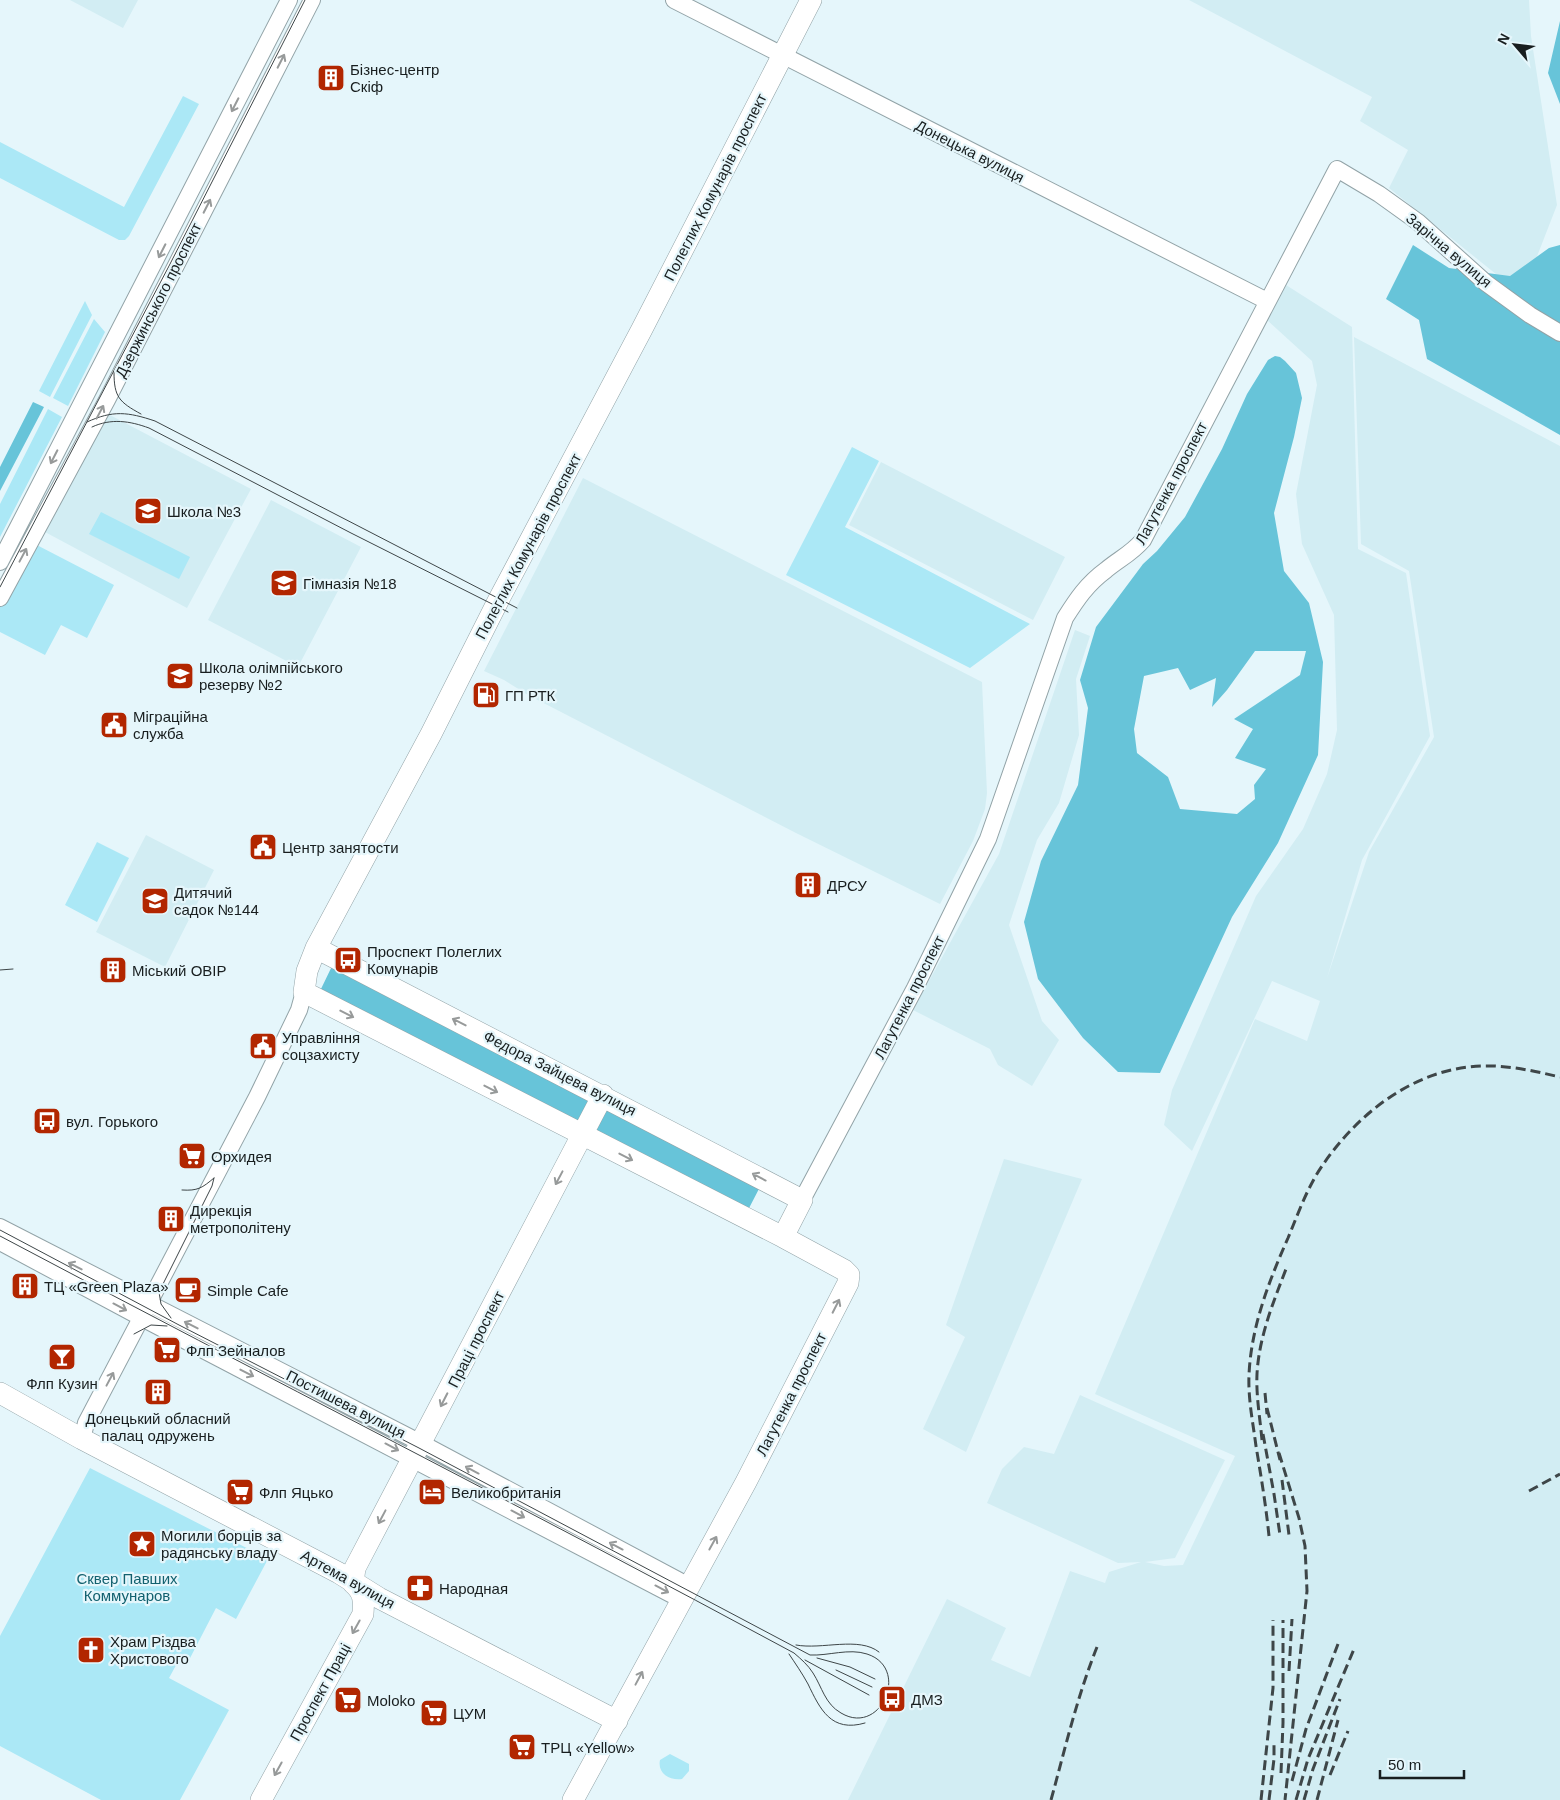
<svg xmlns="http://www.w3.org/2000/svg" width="1560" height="1800" font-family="Arial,sans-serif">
<rect width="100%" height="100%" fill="#e5f6fb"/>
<path fill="#d2edf3" d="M 70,0 L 138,0 L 123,28 Z
M 1189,0 L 1529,0 L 1531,36 L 1557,205 L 1522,295 L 1389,188 L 1408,150 L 1360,121 L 1372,97 Z
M 1286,285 L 1352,327 L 1358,549 L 1406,573 L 1430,736 L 1362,860 L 1327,978 L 1369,852 L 1434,737 L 1409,571 L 1361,544 L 1354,337 L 1560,446 L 1560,1800 L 848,1800 L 947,1599 L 1006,1628 L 991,1660 L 1030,1677 L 1070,1571 L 1105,1583 L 1109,1572 L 1141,1562 L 1118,1563 L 987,1503 L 1002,1469 L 1024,1447 L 1054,1454 L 1080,1395 L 1225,1460 L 1175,1558 L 1145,1562 L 1164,1566 L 1183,1565 L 1235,1456 L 1095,1394 L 1255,1019 L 1307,1041 L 1320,1001 L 1272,981 L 1192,1151 L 1164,1125 L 1172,1090 L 1256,896 L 1303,829 L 1327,774 L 1337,730 L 1334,615 L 1302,544 L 1296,494 L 1317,385 L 1312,361 L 1267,320 Z
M 108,414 L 251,489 L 187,608 L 45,532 Z
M 881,462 L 1065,557 L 1033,620 L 849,525 Z
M 583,478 L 982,682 L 987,793 L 985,809 L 973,841 L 940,904 L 796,833 L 528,695 L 504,680 L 484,671 Z
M 271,500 L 361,547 L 298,667 L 208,620 Z
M 1075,630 L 1090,636 L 1076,679 L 1079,735 L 1059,803 L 1037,840 L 1009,925 L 1042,1021 L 1059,1040 L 1032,1086 L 998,1065 L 990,1049 L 913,1010 L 999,854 Z
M 146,835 L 214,870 L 165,967 L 96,932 Z
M 1004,1159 L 1082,1179 L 966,1452 L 923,1429 L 965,1337 L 946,1325 Z"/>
<path fill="#abe8f6" d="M 183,96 L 199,104 L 129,236 L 125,240 L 119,240 L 0,178 L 0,142 L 124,207 Z
M 85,301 L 92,315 L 50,397 L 39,391 Z
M 94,319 L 105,332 L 68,406 L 53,398 Z
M 48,409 L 62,417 L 0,537 L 0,504 Z
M 852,447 L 879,461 L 845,527 L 1030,624 L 970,668 L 786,575 Z
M 101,512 L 190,557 L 179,579 L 89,534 Z
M 31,542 L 114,585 L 87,638 L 61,625 L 45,655 L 0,632 L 0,604 Z
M 97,842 L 129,858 L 97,922 L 65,905 Z
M 90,1468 L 268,1559 L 236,1619 L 216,1608 L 188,1662 L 180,1658 L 169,1678 L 229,1710 L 180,1800 L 101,1800 L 0,1746 L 0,1636 Z
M 670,1754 L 689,1764 L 689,1771 L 682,1779 C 670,1781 657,1773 660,1760 Z"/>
<path fill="#67c4d9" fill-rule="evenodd" d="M 1560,21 L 1560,104 L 1548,73 Z
M 1413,245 L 1449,268 L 1510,276 L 1549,248 L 1560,245 L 1560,435 L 1427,359 L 1419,320 L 1386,299 Z
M 1275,356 L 1280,357 L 1285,361 L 1296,373 L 1302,398 L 1294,437 L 1274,513 L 1284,571 L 1309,603 L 1323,662 L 1318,755 L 1278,843 L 1232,917 L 1160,1073 L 1118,1072 L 1083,1038 L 1038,979 L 1024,922 L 1041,861 L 1078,785 L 1088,708 L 1080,680 L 1096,627 L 1143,564 L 1157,551 L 1185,517 L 1222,449 L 1247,394 L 1268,360 ZM 1255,651 L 1306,651 L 1300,675 L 1234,719 L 1253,729 L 1235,758 L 1266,769 L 1254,785 L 1255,799 L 1237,814 L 1180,809 L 1168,777 L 1137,753 L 1134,729 L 1144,676 L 1178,668 L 1190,690 L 1216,678 L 1212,707 L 1227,690 Z
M 33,402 L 44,407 L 0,491 L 0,467 Z
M 334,962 L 594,1096 L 579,1126 L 320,991 Z
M 607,1106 L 761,1185 L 747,1212 L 593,1132 Z"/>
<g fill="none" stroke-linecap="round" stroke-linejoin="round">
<defs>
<path id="tertiary" d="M 674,0 L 1267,301
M 0,562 L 289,0
M 0,598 L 107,400 L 312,0
M 802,1200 L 915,988 L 988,839 L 1065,618 C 1077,599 1087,584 1106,570 C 1119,559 1131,554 1143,540 L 1337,169 L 1379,194 L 1418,222 L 1486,283 L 1530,315 L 1560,333
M 0,1227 L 421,1443 L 689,1586
M 0,1242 L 142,1318 L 682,1600
M 82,1439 L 86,1423 L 257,1097 L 299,1010 L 304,992"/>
<path id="primary" d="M 316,948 L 802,1200 L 783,1237 L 844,1270 L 849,1275 L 848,1283 L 746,1482 L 573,1800
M 783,1237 L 304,992 L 307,971 L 316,948 L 431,734 L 498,601 L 642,329 L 811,0
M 0,1393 L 82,1439 L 339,1573 L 379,1598 L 617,1721
M 353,1583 L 355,1568 L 603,1095
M 261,1800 L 363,1614 C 364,1601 364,1592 353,1583"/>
</defs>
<use href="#tertiary" stroke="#92a3a7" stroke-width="18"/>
<use href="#primary" stroke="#92a3a7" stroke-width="22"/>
<use href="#tertiary" stroke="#fff" stroke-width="16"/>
<use href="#primary" stroke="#fff" stroke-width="21"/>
<path stroke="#3e4648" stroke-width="1" d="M 114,372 C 114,397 119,402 141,414
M 87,422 C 113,410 128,412 155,421 L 517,608
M 92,427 C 111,418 130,421 149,428 L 351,533 L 508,612
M 0,587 L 169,266 L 305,0
M 0,970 L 13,969
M 182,1190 C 198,1191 202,1188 214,1178
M 0,1230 L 179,1325 L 419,1448 L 810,1655 C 828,1656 849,1648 867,1654 C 911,1668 881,1737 841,1713 C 825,1704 822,1687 813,1673 C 808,1665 801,1659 794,1653 C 531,1511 264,1376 0,1236
M 171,1318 L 161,1304 L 159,1292 L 212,1186 L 214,1178
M 134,1334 L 151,1325 L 167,1326
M 796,1645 C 822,1650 859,1636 879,1652
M 789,1654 C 795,1663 802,1673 808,1684 C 820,1709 831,1733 865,1723
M 817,1658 L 850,1667 L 875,1679
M 805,1660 L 869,1695
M 836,1670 L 872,1687"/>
<path stroke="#3e4648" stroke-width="3" stroke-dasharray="10 5" stroke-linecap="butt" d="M 1265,1393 L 1267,1414
M 1267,1408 L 1280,1460
M 1263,1434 L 1274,1494 L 1280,1535
M 1262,1440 C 1260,1418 1256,1396 1257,1374 C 1259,1337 1273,1303 1286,1269
M 1279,1453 L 1299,1518 L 1305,1546 L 1307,1591 L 1285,1800
M 1282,1480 L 1289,1535
M 1529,1491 L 1560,1474
M 1269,1536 C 1266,1506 1261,1476 1256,1446 C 1253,1423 1248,1399 1249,1375 C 1251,1327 1269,1281 1288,1238 C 1298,1214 1307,1188 1322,1166 C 1358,1113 1415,1068 1482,1066 C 1508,1065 1534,1071 1560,1077
M 1289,1671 L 1292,1619
M 1281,1773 L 1283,1723 L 1283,1620
M 1330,1775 L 1348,1731
M 1292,1781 L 1306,1729 L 1338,1644
M 1051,1800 C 1065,1749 1077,1697 1097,1647
M 1261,1800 L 1273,1688 L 1273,1620
M 1269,1800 L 1274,1759 L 1274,1743
M 1296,1800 L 1308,1759 L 1354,1649
M 1304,1800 L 1313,1769 L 1340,1699
M 1317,1800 L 1338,1720"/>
</g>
<defs><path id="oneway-shaft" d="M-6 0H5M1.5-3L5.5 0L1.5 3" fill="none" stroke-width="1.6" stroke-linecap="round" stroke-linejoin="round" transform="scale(1.25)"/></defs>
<g stroke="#979a9a">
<use href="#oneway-shaft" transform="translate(281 61) rotate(-63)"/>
<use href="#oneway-shaft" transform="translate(235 105) rotate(117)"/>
<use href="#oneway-shaft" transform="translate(207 206) rotate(-63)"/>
<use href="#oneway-shaft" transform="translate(162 251) rotate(117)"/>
<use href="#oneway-shaft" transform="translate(100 412) rotate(-62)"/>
<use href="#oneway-shaft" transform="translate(54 457) rotate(117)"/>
<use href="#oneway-shaft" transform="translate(23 555) rotate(-62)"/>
<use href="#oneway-shaft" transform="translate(347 1014) rotate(27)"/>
<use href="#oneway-shaft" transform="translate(459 1022) rotate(-153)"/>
<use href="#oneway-shaft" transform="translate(491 1089) rotate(27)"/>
<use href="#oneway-shaft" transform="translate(626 1157) rotate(27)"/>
<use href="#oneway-shaft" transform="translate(759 1177) rotate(-152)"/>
<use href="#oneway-shaft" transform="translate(559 1178) rotate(118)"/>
<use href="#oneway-shaft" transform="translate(75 1266) rotate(-153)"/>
<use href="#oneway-shaft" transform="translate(836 1306) rotate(-63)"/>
<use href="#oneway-shaft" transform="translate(120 1307) rotate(28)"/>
<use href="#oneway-shaft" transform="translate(191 1325) rotate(-153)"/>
<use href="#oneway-shaft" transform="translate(247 1373) rotate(27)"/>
<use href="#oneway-shaft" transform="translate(110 1379) rotate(-62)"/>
<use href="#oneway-shaft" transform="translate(444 1400) rotate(117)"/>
<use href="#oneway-shaft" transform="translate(392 1447) rotate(28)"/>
<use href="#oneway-shaft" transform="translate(472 1470) rotate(-152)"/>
<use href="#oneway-shaft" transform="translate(518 1514) rotate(28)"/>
<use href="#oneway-shaft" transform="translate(382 1517) rotate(118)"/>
<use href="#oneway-shaft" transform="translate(713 1543) rotate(-61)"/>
<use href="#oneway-shaft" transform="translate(616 1546) rotate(-152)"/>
<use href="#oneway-shaft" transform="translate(662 1589) rotate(28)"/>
<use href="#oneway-shaft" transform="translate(356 1627) rotate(119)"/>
<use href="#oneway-shaft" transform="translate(639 1678) rotate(-62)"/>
<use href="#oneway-shaft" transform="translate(278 1769) rotate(119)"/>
</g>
<defs>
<symbol id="building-square" viewBox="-11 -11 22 22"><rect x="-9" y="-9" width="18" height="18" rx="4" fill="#b22600" stroke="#e5f6fb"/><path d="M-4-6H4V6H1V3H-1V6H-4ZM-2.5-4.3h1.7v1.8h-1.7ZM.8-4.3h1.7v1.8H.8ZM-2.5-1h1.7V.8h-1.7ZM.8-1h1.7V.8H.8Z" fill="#fff"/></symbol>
<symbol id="school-square" viewBox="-11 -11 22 22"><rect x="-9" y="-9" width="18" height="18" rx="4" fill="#b22600" stroke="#e5f6fb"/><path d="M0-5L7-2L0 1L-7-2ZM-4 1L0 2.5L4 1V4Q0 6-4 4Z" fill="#fff"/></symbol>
<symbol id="university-square" viewBox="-11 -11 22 22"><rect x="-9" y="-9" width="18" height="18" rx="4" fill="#b22600" stroke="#e5f6fb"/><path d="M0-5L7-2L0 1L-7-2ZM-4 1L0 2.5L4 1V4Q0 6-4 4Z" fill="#fff"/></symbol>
<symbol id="fuel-square" viewBox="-11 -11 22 22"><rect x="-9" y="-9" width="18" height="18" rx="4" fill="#b22600" stroke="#e5f6fb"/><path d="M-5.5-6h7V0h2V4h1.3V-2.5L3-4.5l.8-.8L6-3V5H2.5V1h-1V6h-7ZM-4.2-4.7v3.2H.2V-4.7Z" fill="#fff"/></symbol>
<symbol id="civic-square" viewBox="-11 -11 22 22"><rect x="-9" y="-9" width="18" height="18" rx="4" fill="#b22600" stroke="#e5f6fb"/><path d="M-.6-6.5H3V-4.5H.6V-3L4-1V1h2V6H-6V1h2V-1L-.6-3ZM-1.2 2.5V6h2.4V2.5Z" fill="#fff"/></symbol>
<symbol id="bus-square" viewBox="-11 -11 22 22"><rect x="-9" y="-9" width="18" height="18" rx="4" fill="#b22600" stroke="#e5f6fb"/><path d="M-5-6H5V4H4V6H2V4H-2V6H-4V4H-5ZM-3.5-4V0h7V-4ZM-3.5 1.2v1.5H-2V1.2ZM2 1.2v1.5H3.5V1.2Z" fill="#fff"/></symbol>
<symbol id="supermarket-square" viewBox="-11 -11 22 22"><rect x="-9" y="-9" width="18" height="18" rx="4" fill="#b22600" stroke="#e5f6fb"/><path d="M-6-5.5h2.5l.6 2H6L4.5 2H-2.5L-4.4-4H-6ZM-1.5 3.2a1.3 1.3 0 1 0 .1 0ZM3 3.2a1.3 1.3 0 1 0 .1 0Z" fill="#fff"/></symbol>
<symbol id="cafe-square" viewBox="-11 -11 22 22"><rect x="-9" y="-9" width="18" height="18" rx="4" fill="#b22600" stroke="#e5f6fb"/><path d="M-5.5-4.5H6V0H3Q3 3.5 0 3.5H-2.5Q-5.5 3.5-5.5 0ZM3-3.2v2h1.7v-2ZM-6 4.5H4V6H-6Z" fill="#fff"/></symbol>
<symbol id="bar-square" viewBox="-11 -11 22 22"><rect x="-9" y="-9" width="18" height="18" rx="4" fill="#b22600" stroke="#e5f6fb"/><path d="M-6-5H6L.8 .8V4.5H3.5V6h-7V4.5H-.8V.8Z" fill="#fff"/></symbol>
<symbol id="hotel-square" viewBox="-11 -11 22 22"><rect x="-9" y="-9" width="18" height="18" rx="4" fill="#b22600" stroke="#e5f6fb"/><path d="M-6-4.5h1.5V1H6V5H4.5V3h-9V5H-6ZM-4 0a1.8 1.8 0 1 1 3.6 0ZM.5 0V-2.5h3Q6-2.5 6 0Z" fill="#fff"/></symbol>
<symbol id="sight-square" viewBox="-11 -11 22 22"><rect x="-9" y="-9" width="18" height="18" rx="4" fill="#b22600" stroke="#e5f6fb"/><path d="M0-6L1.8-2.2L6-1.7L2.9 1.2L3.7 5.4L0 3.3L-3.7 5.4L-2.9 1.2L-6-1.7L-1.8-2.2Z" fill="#fff"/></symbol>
<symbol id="pharmacy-square" viewBox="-11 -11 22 22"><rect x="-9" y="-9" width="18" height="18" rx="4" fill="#b22600" stroke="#e5f6fb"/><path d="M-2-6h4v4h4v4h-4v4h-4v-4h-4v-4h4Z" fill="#fff"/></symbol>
<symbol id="church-square" viewBox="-11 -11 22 22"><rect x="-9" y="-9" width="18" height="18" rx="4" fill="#b22600" stroke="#e5f6fb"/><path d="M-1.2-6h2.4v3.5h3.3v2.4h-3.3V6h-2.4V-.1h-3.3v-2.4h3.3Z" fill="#fff"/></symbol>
</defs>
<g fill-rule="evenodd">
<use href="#building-square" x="315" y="62" width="32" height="32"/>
<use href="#school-square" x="132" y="495" width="32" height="32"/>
<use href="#school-square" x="268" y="567" width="32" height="32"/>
<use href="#university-square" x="164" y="660" width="32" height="32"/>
<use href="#fuel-square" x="470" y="679" width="32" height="32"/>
<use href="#civic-square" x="98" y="709" width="32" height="32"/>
<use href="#civic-square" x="247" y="831" width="32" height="32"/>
<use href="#building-square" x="792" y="869" width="32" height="32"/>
<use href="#school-square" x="139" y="885" width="32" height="32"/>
<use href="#bus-square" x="332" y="944" width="32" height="32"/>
<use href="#building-square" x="97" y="954" width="32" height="32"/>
<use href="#civic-square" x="247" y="1030" width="32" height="32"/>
<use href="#bus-square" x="31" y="1105" width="32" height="32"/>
<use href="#supermarket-square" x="176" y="1140" width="32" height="32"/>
<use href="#building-square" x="155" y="1203" width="32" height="32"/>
<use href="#building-square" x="9" y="1270" width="32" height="32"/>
<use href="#cafe-square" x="172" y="1274" width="32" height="32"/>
<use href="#supermarket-square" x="151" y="1334" width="32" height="32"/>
<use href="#bar-square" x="46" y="1341" width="32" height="32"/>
<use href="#building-square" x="142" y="1376" width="32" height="32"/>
<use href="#supermarket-square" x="224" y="1476" width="32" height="32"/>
<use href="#hotel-square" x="416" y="1476" width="32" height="32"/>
<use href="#sight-square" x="126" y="1528" width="32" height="32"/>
<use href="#pharmacy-square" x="404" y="1572" width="32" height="32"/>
<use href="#church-square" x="75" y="1634" width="32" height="32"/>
<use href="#bus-square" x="876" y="1683" width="32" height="32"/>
<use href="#supermarket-square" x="332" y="1684" width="32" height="32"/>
<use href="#supermarket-square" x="418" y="1697" width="32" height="32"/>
<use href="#supermarket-square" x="506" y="1731" width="32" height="32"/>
</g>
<g text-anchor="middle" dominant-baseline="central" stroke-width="4.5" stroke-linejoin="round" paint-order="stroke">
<g font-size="15" fill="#181e1f" stroke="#e5f6fb" text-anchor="start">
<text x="350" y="69">Бізнес-центр<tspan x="350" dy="17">Скіф</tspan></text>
<text x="167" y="511">Школа №3</text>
<text x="303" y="583">Гімназія №18</text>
<text x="199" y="667">Школа олімпійського<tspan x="199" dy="17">резерву №2</tspan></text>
<text x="505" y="695">ГП РТК</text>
<text x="133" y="716">Міграційна<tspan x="133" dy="17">служба</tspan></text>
<text x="282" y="847">Центр занятости</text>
<text x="827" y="885">ДРСУ</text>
<text x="174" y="892">Дитячий<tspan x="174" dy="17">садок №144</tspan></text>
<text x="367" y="951">Проспект Полеглих<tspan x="367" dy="17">Комунарів</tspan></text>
<text x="132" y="970">Міський ОВІР</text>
<text x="282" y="1037">Управління<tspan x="282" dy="17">соцзахисту</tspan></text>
<text x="66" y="1121">вул. Горького</text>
<text x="211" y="1156">Орхидея</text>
<text x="190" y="1210">Дирекція<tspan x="190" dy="17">метрополітену</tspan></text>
<text x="44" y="1286">ТЦ «Green Plaza»</text>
<text x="207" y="1290">Simple Cafe</text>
<text x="186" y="1350">Флп Зейналов</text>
<text x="62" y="1383" text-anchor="middle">Флп Кузин</text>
<text x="158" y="1418" text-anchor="middle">Донецький обласний<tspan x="158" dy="17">палац одружень</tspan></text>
<text x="259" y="1492">Флп Яцько</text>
<text x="451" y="1492">Великобританія</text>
<text x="161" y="1535">Могили борців за<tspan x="161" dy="17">радянську владу</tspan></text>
<text x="439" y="1588">Народная</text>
<text x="110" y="1641">Храм Різдва<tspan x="110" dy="17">Христового</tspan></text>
<text x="911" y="1699">ДМЗ</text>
<text x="367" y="1700">Moloko</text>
<text x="453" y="1713">ЦУМ</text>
<text x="541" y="1747">ТРЦ «Yellow»</text>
</g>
<g font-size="15" fill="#181e1f" stroke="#e5f6fb">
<text transform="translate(970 151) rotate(27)">Донецька вулиця</text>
<text transform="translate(715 187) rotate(-63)">Полеглих Комунарів проспект</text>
<text transform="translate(1449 250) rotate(40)">Зарічна вулиця</text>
<text transform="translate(158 300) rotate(-63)">Дзержинського проспект</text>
<text transform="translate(1171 483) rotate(-62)">Лагутенка проспект</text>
<text transform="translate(528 546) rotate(-62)">Полеглих Комунарів проспект</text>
<text transform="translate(909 997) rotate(-63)">Лагутенка проспект</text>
<text transform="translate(560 1073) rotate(27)">Федора Зайцева вулиця</text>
<text transform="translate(476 1339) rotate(-63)">Праці проспект</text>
<text transform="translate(791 1394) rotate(-63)">Лагутенка проспект</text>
<text transform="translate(346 1404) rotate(27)">Постишева вулиця</text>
<text transform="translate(348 1579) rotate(29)">Артема вулиця</text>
<text transform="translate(320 1692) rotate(-61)">Проспект Праці</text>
</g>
<g font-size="15" fill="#12616f" stroke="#e5f6fb">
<text x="127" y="1578">Сквер Павших<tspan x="127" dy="17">Коммунаров</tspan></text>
</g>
</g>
<g transform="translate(1515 45) rotate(298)" stroke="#e5f6fb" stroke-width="4" paint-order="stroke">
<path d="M0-4L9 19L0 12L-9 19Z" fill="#181e1f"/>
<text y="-8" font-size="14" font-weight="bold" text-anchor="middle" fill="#181e1f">N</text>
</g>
<path d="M1380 1770v8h84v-8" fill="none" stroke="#181e1f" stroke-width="2.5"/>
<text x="1388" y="1770" font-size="15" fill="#181e1f" stroke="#e5f6fb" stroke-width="4" paint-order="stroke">50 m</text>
</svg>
